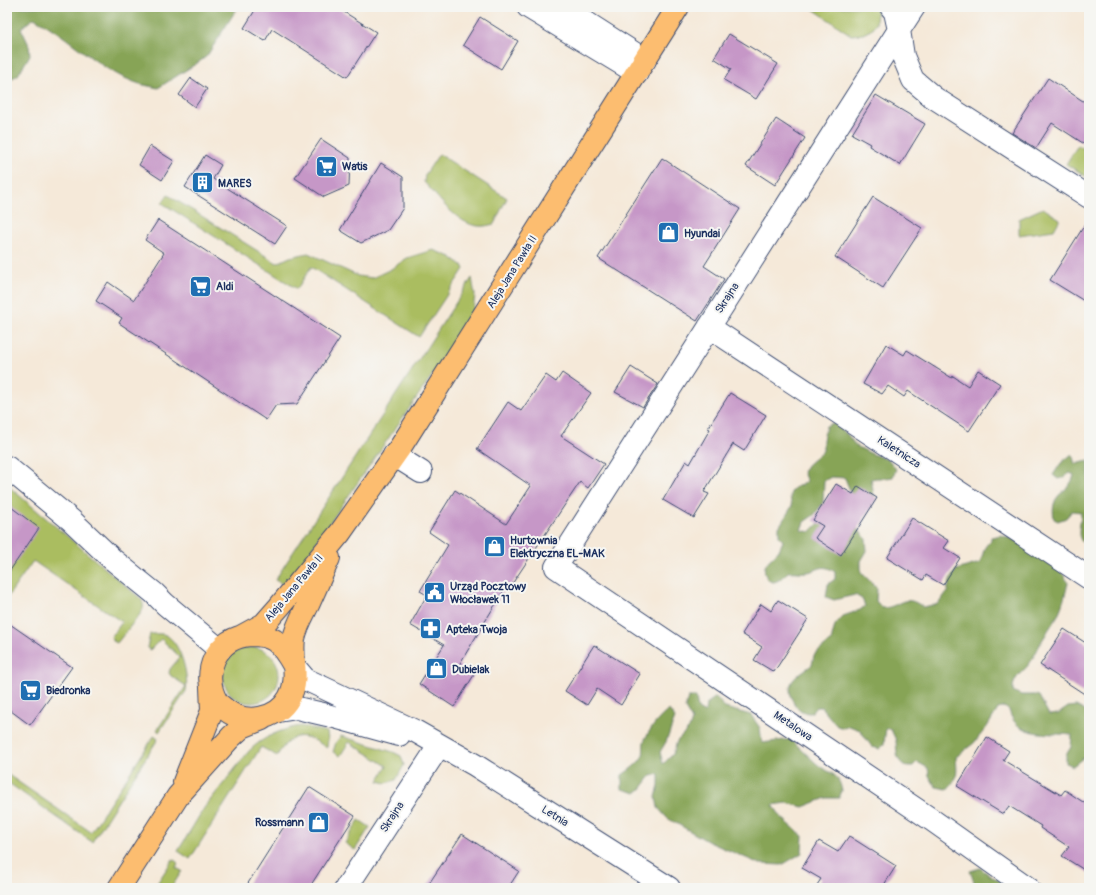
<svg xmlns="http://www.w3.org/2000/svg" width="1096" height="895" font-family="Pangolin,sans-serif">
<rect width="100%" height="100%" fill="#f6f6f2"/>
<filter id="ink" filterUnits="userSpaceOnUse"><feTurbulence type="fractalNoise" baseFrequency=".025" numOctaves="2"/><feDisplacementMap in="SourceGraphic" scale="8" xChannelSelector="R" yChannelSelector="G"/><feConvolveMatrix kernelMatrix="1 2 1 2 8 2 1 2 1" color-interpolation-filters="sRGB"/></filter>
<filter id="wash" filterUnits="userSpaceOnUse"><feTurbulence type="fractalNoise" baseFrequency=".012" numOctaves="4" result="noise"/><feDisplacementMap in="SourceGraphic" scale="16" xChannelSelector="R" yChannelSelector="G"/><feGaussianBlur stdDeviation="0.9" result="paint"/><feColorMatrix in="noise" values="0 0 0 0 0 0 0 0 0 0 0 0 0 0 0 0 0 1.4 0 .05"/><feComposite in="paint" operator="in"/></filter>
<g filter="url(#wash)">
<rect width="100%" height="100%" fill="#f5e9d9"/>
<path fill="#aabd61" stroke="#627660" d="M 810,7 L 874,7 L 877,12 L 876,24 L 871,30 L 863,34 L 851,35 Z
M 1078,145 L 1089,152 L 1089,174 L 1087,177 L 1066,164 Z
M 439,154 L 507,198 L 494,224 C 489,225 484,227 478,226 C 457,224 438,197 424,182 L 425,175 Z
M 168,195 L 277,263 L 290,257 L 308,253 L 358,276 L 372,278 L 391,269 L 407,258 L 433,250 L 451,257 L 462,265 L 464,269 L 419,337 L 311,267 L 297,289 L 162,203 Z
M 1043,208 L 1060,219 L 1054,230 L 1019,235 L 1019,219 Z
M 472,278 L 475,295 L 473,311 L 466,323 L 438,367 L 286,586 L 275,580 Z
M 7,485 L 141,599 C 144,604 144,608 141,613 L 117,643 L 113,641 L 111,637 L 122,622 L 33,561 L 7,598 Z
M 150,634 C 155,634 161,633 166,635 C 181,643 189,676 186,691 L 159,732 L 157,730 L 186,686 L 171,676 L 169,673 L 170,669 L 180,657 L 161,639 L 150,650 L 147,648 Z
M223 675a28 28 0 1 1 56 0a28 28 0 1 1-56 0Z
M 301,726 L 327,732 L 328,739 L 327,748 C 304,732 292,731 277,756 L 261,747 L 190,859 L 178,851 L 204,808 L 249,751 C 263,737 281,729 301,726 Z
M 154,736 L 158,739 L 92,842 L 7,782 L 7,774 L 91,832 Z
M 341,736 L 393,752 L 401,756 L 404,765 L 396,780 L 386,783 L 378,781 L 387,766 L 349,742 L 340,756 L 333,752 L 336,742 Z
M 359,820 L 370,827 L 355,850 L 345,843 Z
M 173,859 L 178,863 L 176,868 L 182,871 L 171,888 L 154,888 Z"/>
<path fill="#87a457" stroke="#516a5a" d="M 7,7 L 238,7 L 207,56 L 199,62 L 158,88 C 150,86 141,85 134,82 C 96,68 69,36 34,18 L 21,28 L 29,45 L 30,55 L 18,75 L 7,81 Z
M 833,423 L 847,434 L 856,446 L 872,454 L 889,460 L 896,469 L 893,477 C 885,479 879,477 871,479 L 874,496 L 869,503 L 854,501 L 845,478 L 831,477 L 824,481 L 823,503 L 814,515 L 804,522 L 801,530 L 810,532 L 821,521 L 855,525 L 866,539 L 867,551 L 861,561 L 861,572 L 877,588 L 876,601 L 882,608 C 900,608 903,592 923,607 L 938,604 L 947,592 L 950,579 L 956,570 L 980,563 L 985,547 L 991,540 L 991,537 L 1001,535 L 1015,540 L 1061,571 L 1068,582 C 1066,593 1063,604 1058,615 C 1054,622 1049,628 1045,636 C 1040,643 1037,651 1033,658 C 1027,671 1012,675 1013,691 L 1021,695 L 1035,695 L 1039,696 L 1049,715 L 1058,714 L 1068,707 L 1076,706 L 1089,713 L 1089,763 L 1083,758 L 1073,766 L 1066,763 L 1066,755 L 1071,747 L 1072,735 C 1049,732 1016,739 1009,710 L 1004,707 L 998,709 L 987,727 L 974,743 L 956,757 C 957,771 959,780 947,789 L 936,787 L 929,776 L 928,768 L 917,762 L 913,766 C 896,767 897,754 896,741 C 895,737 892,733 891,729 L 886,728 L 884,744 L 880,749 L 872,747 L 860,730 L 849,726 L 844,728 L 837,726 L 821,707 L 816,707 L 811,713 C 797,714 787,697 791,684 C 794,676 806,669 812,665 L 814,655 L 831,641 L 835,625 L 843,616 L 860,610 L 865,606 L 862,599 L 855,595 L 834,600 L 826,597 L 828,584 L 835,579 L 835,572 C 822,563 820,570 808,572 C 802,573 795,571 788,572 C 784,576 776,585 770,581 C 768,580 766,578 766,576 C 760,564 773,558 779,550 C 780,547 782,544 783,541 L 779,536 L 779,527 L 792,506 C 787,489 793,488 807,482 L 803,472 L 807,465 L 823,451 L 823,440 L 826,426 Z
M 1072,454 L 1075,464 L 1089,461 L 1089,547 C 1073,539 1081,527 1081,512 L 1072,511 L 1066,518 L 1058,521 L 1054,519 C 1049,491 1069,495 1074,475 L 1070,473 L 1063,478 L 1058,479 L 1053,475 L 1061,463 Z
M 688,697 L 696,697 L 698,709 L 705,713 L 706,704 L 716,697 L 725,708 L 751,715 L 760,728 L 762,743 L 791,739 C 799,747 807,755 816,763 C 829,775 838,770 842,791 L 839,798 L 826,798 L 803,807 L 787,803 L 773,805 L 782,818 L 803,836 L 802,853 L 782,865 L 760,864 L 709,842 L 667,818 L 658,808 L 656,797 L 659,786 L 659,774 L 651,776 L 641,789 L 636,793 L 622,789 L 622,775 C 629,770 640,763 643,755 C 644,751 643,746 644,742 C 647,732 660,716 669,710 L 675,718 L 666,742 L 660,752 L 663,764 L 673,754 L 677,741 L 689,729 L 692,720 L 685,708 Z
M 980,868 L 987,873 L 1011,888 L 968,888 L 972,886 L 974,882 L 970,871 Z"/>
<g id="blocks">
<path fill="#c697c7" d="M 257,7 L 336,7 L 376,32 L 347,77 L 272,29 L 265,41 L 244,28 Z
M 480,17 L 518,41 L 501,69 L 463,45 Z
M 729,34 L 778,64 L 756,99 L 724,80 L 731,69 L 714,58 Z
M 191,78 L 207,89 L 195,107 L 179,95 Z
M 1048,78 L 1089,105 L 1089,147 L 1052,123 L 1036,148 L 1012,133 Z
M 876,95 L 925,124 L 900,165 L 869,146 L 870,144 L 852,134 Z
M 776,119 L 805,138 L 775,185 L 746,166 Z
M 321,139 L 350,158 L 349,186 L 324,197 L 295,178 Z
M 150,146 L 174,161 L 162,180 L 139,165 Z
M 205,155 L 221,165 L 213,179 L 287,226 L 275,244 L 185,187 Z
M 662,158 L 740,209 L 704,266 L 724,279 L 697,321 L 598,258 Z
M 381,163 L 403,177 L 403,208 L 388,230 L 361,243 L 340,230 Z
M 873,197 L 922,228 L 883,288 L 835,257 Z
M 1089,218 L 1089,304 L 1050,280 Z
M 158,220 L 340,338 L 297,404 L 276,405 L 266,420 L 119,323 L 122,318 L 96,301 L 108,282 L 134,300 L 164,253 L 145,240 Z
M 886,344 L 904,355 L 907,350 L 952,378 L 953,376 L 968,386 L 978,370 L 1000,384 L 969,431 L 908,391 L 904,397 L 888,386 L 882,394 L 863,384 Z
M 631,367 L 658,384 L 643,407 L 615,392 Z
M 562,373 L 591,393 L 561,436 L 604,464 L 588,488 L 580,482 L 510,587 L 507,585 L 459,665 L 474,675 L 454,707 L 419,684 L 444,645 L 410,625 L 427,595 L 420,591 L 448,545 L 429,532 L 455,490 L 506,524 L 531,486 L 477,449 L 508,402 L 521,411 L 546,375 L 556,382 Z
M 730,393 L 766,415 L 744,451 L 733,444 L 704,492 L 709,494 L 694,518 L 663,500 L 686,461 L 690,464 L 710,429 L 708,428 Z
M 836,484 L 853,494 L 858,486 L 877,498 L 841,555 L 815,538 L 823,526 L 813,520 Z
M 7,504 L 39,528 L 7,575 Z
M 912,518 L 949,541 L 944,548 L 960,558 L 943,585 L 926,575 L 923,580 L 887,558 Z
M 778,600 L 808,619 L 774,672 L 754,660 L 762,647 L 742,634 L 761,604 L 771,611 Z
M 7,622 L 72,667 L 30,725 L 7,708 Z
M 1064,629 L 1089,645 L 1089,697 L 1040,665 Z
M 594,645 L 640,674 L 621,705 L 597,689 L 587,705 L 565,691 Z
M 987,737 L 1009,751 L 1003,760 L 1061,795 L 1065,790 L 1089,806 L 1089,873 L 1062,856 L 1069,847 L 1040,828 L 1041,826 L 1009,806 L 1003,814 L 957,786 Z
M 309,787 L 355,816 L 309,888 L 245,888 Z
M 462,834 L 519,871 L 508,888 L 426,888 Z
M 849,836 L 896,866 L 882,888 L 815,888 L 821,879 L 802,868 L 819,841 L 838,852 Z"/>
</g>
</g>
<g filter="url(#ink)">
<use href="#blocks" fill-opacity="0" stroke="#3c4b70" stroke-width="1"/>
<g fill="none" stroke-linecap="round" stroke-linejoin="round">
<defs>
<path id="minor" d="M 528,7 L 637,73
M 562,7 L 645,60
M 891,7 L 895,12 L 899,30 L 556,567 L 932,820 L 1028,888
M 914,7 L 899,30 L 903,56 L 913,80 L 933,97 L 1089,197
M 709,327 L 1089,578
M 394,455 L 421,472
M 7,467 L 71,520 L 112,559 L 154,593 L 165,604 L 220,650
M 294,666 L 305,679 L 415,731 L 475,765 L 669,888
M 278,711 L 297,708 L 327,715 L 399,735
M 346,888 L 439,746"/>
<path id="major" d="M 242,636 L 264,624 L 279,607 L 340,533 L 401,446 L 678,7
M 294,666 C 289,657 283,646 274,640 C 267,636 258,635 251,635 C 216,637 200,673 217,702 C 219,705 223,707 226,710 C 245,725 277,720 289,698 C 300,680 291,658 294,639 C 296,627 303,615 308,605 C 315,589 322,574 329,558
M 184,782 L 212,711 L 211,687
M 119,888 L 178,796 L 231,737 L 242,727 L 262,719"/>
</defs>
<use href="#minor" stroke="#3c4b70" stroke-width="24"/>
<use href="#major" stroke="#3c4b70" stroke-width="24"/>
<use href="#minor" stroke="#fff" stroke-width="22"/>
<use href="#major" stroke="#fcbd6f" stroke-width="22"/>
</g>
</g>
<defs>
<symbol id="supermarket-square" viewBox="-11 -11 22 22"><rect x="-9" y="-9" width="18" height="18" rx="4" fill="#1f6fb2" stroke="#f6f6f2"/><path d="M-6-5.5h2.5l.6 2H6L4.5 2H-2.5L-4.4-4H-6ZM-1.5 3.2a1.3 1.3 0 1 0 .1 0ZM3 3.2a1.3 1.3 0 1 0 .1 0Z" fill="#fff"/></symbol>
<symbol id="building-square" viewBox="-11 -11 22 22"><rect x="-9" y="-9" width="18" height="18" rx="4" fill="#1f6fb2" stroke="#f6f6f2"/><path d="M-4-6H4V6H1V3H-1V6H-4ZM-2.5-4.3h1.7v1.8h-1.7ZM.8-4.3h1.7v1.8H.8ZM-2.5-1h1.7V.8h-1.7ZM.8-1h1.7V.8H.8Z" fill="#fff"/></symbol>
<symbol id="shop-square" viewBox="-11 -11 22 22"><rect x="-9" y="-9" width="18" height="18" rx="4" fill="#1f6fb2" stroke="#f6f6f2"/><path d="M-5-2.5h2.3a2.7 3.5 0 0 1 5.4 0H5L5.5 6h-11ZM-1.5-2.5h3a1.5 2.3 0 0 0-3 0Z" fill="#fff"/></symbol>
<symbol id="civic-square" viewBox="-11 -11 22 22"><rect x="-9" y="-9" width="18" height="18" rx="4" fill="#1f6fb2" stroke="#f6f6f2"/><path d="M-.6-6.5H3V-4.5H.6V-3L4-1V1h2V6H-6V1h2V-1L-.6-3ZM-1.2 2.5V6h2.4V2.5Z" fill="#fff"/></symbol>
<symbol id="pharmacy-square" viewBox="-11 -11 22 22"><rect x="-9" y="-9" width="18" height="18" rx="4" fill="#1f6fb2" stroke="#f6f6f2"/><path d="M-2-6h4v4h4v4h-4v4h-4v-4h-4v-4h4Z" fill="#fff"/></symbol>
</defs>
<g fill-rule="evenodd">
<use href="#supermarket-square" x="314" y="154" width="25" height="25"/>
<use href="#building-square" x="190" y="170" width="25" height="25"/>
<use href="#shop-square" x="656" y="220" width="25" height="25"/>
<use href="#supermarket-square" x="188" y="274" width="25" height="25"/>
<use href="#shop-square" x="482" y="534" width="25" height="25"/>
<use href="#civic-square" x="422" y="580" width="25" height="25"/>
<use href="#pharmacy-square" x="418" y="616" width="25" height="25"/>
<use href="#shop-square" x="424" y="656" width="25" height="25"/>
<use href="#supermarket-square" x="18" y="678" width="25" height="25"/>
<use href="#shop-square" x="306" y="810" width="25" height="25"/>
</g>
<g text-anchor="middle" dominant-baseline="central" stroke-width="4" stroke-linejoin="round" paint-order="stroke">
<g font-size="11" font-weight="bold" fill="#1b2f5e" stroke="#f6f6f2" text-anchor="start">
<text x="342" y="166">Watis</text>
<text x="218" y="183">MARES</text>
<text x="684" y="233">Hyundai</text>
<text x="216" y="286">Aldi</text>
<text x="510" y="540">Hurtownia<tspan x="510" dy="13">Elektryczna EL-MAK</tspan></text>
<text x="450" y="586">Urząd Pocztowy<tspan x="450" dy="13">Włocławek 11</tspan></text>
<text x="446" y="629">Apteka Twoja</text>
<text x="452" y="669">Dubielak</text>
<text x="46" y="690">Biedronka</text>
<text x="304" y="822" text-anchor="end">Rossmann</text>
</g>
<g font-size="11" fill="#1b2f5e" stroke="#f6f6f2">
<text transform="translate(512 272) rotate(-58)">Aleja Jana Pawła II</text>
<text transform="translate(727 298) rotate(-57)">Skrajna</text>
<text transform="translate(899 452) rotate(33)">Kaletnicza</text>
<text transform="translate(294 588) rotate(-50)">Aleja Jana Pawła II</text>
<text transform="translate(793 726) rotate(34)">Metalowa</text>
<text transform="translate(555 816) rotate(32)">Letnia</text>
<text transform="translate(392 817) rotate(-57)">Skrajna</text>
</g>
</g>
<rect width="1096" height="895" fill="none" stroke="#f6f6f2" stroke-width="24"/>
</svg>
